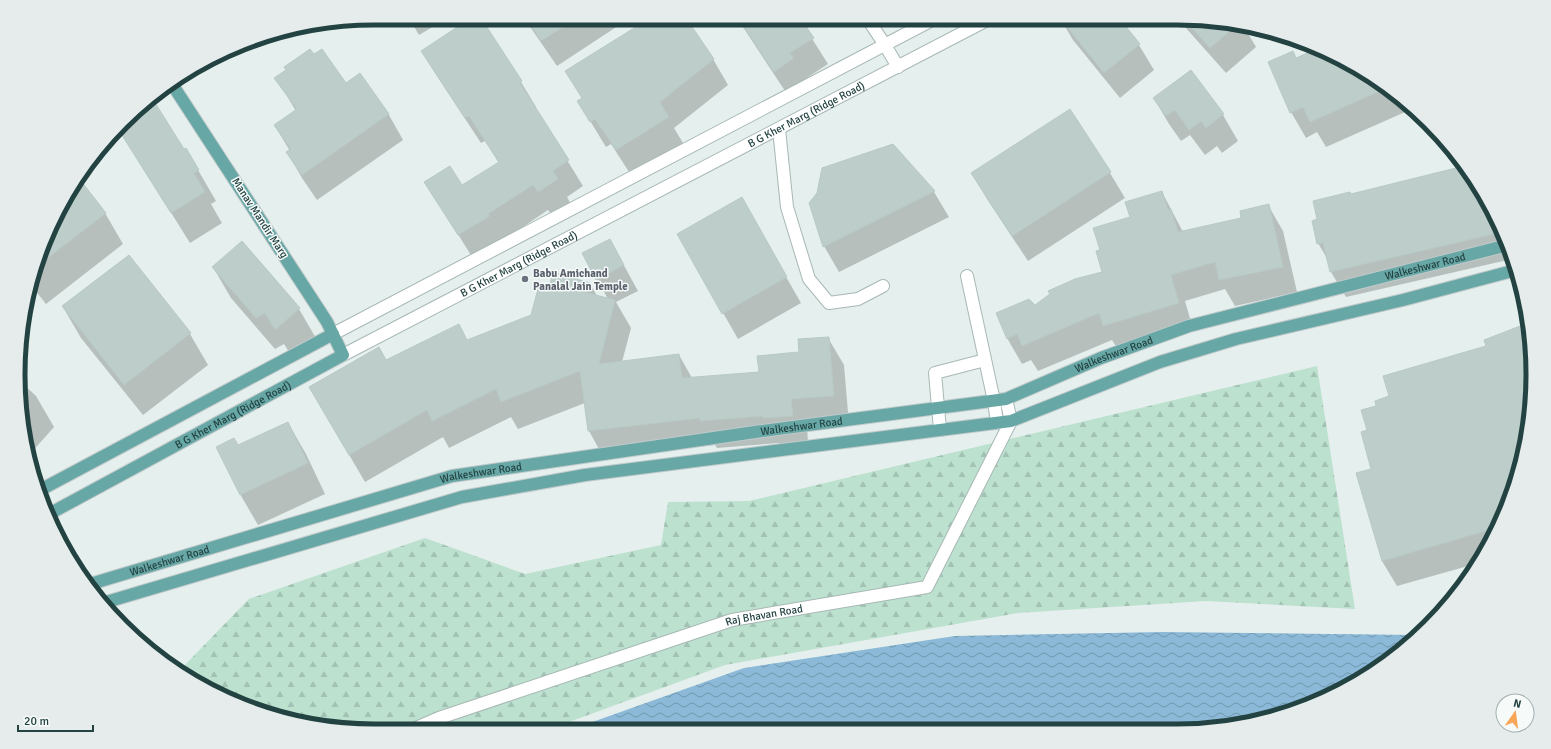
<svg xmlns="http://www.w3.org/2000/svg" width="1551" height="749" font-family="Signika,sans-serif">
<defs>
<pattern id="forest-firs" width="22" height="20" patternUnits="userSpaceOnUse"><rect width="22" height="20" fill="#bde1cf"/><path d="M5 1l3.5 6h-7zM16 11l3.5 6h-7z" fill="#a2c2b3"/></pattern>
<pattern id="water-waves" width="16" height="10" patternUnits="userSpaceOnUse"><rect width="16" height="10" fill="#8bb9d7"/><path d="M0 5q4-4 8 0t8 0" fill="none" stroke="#7198b0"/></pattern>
</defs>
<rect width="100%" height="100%" fill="#e5efed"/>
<path fill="url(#forest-firs)" d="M 1317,366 L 1355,609 L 1206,601 L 1018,613 L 725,665 L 547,730 L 374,731 L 305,724 L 238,704 L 181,669 L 249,599 L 425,538 L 525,574 L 661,545 L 668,502 L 749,501 Z"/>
<path fill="url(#water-waves)" d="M 1163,632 L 1416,635 L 1394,657 L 1313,704 L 1223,728 L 570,730 L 744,668 L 955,636 Z"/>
<path fill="#0003" d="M 409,18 L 448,18 L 419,35 Z
M 524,18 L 630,18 L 557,66 Z
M 633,18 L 685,18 L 713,59 L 728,85 L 674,128 L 683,143 L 631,175 L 611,144 L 606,147 L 578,101 L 583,99 L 639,26 Z
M 737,18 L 799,18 L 828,64 L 805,79 L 808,85 L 789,97 Z
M 1060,18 L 1117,18 L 1139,45 L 1154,70 L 1120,98 L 1073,40 Z
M 1177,18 L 1243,25 L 1256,47 L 1226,73 Z
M 422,51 L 521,82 L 536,107 L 535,108 L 583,186 L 567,197 L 572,206 L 553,217 L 548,210 L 474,260 L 426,183 L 462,186 L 499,163 L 485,141 L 481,143 L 437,76 Z
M 1296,59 L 1375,78 L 1412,109 L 1326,147 L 1317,132 L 1306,138 L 1291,112 Z
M 1191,71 L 1223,115 L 1238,141 L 1222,153 L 1217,146 L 1205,155 L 1190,135 L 1181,141 L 1169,124 L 1154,98 Z
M 360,74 L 389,115 L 403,140 L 317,200 L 302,178 L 287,152 L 290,151 L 275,126 L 296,111 L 276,78 L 345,84 Z
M 151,99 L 183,151 L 198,170 L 216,201 L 211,204 L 222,223 L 190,243 L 120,131 Z
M 1069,111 L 1110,173 L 1125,198 L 1028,261 L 987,199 L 972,173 Z
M 893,145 L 934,192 L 949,217 L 839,272 L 824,246 Z
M 1465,167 L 1473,177 L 1506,238 L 1512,259 L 1346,297 L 1331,272 L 1328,260 L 1318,243 L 1318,220 L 1351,195 Z
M 77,178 L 105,213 L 123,244 L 46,304 L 31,285 L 45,238 Z
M 1162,192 L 1183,232 L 1242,219 L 1268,205 L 1283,231 L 1297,292 L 1235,306 L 1225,289 L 1185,301 L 1193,329 L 1119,351 L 1112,340 L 1038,371 L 1031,360 L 1022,364 L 1007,338 L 1035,307 L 1104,273 L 1102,251 L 1131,217 Z
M 741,198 L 801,303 L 738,339 L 678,234 Z
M 610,240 L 638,291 L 616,302 L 631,328 L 622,362 L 679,355 L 692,378 L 760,373 L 828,338 L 844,365 L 849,424 L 807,427 L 808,443 L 780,445 L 778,443 L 717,448 L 715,445 L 604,458 L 589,431 L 585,403 L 518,429 L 511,417 L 449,448 L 443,437 L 365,482 L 310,388 L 386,361 L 467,341 L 532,316 L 550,289 L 554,273 L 590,283 L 597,296 L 608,299 L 597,279 Z
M 242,243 L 299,309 L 317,340 L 294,360 L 284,344 L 275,349 L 231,298 L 213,267 Z
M 63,307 L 190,334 L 208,365 L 143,415 L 81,338 Z
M 1528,324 L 1533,375 L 1526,444 L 1506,511 L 1475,564 L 1397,586 L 1382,561 L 1368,431 L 1378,406 L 1390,397 Z
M 22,383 L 36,396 L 54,427 L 31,453 L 21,421 Z
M 288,423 L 306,454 L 325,494 L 258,525 L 240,494 L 238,446 Z"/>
<path fill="#bdcdca" stroke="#b7c9c6" d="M 471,18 L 481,18 L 522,81 L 520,83 L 569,160 L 553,171 L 558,179 L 538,192 L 533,185 L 488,214 L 490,216 L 458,235 L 424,182 L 450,166 L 462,185 L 499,162 L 469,116 L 465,118 L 421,51 Z
M 526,18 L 577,18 L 541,41 Z
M 634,18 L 686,18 L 714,59 L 660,102 L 669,117 L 616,150 L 595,119 L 590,122 L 577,101 L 582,98 L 565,71 L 639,25 Z
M 738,18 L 800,18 L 814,38 L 790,53 L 794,58 L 774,72 Z
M 1060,18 L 1119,18 L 1140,44 L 1104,73 Z
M 1184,19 L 1238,24 L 1210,48 Z
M 1319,48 L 1375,78 L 1387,88 L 1310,122 L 1303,107 L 1290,113 L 1268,62 L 1293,51 L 1296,58 Z
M 310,49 L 314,54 L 322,49 L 346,83 L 360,73 L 389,114 L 302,175 L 286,152 L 291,149 L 274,125 L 297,109 L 274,78 L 286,70 L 284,67 Z
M 1191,70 L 1224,114 L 1206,128 L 1201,121 L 1189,130 L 1175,110 L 1166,116 L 1153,98 Z
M 152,98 L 184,149 L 186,148 L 199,170 L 194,173 L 205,192 L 171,213 L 120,132 Z
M 1070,109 L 1111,172 L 1012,236 L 971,173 Z
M 893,144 L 935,191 L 823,247 L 809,203 L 817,193 L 822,168 Z
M 1464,166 L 1473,177 L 1503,232 L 1330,272 L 1323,243 L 1317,244 L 1312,221 L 1317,219 L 1313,201 L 1350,192 L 1351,194 Z
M 78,177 L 106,213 L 36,267 L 45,238 Z
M 1162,191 L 1168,210 L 1171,209 L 1178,232 L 1241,218 L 1240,211 L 1269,204 L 1283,267 L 1219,280 L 1215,262 L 1171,275 L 1179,303 L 1103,326 L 1099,313 L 1022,346 L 1017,334 L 1007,339 L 996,313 L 1029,299 L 1035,305 L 1050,294 L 1048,291 L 1075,279 L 1102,272 L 1096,251 L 1100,250 L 1093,228 L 1130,217 L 1125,202 Z
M 742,197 L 787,277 L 722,314 L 677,234 Z
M 610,239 L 624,265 L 596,280 L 582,253 Z
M 242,241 L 300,308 L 275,330 L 265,313 L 256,318 L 212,267 Z
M 129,255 L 191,333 L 124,385 L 62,306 Z
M 553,272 L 590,283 L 576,290 L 615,300 L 599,364 L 679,354 L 682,378 L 759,372 L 757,356 L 799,352 L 798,339 L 829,337 L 834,396 L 791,399 L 793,416 L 763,418 L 763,416 L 700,421 L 700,418 L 588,431 L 580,371 L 501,402 L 496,389 L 432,421 L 427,410 L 349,455 L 309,387 L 379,347 L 386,360 L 459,324 L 467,340 L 531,315 L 539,285 L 549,288 Z
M 1528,323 L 1533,375 L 1526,444 L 1506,511 L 1496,528 L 1382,561 L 1356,473 L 1371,469 L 1361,432 L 1367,430 L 1361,410 L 1376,406 L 1375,401 L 1389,396 L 1383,376 L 1486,346 L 1484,340 Z
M 288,422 L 308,463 L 240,495 L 216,447 L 234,438 L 238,445 Z"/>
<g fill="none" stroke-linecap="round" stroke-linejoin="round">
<defs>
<g id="minor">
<path d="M 867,18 L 885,45 L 898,67"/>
<path d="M 779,129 L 787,207 L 809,279 L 829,303 L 858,299 L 883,286"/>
<path d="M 967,276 L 994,401 L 997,423"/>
<path d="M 333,334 L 936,18"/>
<path id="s1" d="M 343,355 L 991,18"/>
<path d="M 940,430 L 935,373 L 985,360"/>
<path id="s2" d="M 409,731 L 439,718 L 732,620 L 927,587 L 1011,421 L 1006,399"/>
</g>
<g id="major">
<path d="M 42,489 L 333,334"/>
<path id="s3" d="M 49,514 L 343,355 L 327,322 L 172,84"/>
<path id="s4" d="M 87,585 L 452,476 L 762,431 L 1006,399 L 1101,358 L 1189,326 L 1508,245"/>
<path d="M 103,603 L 462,497 L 585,475 L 1011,421 L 1160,362 L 1236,339 L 1403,300 L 1516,270"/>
</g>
</defs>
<use href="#minor" stroke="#a7b8b6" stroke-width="14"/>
<use href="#major" stroke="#c1caca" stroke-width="14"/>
<use href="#minor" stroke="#fff" stroke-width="12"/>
<use href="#major" stroke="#67a7a6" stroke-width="12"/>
</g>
<circle fill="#6b7280" stroke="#f6fbfa" stroke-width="1.5" cx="525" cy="279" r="4"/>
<g text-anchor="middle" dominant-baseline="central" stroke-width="3" stroke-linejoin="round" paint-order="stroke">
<g font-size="11" fill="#234342" stroke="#f6fbfa">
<text stroke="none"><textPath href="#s1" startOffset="522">B G Kher Marg (Ridge Road)</textPath></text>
<text transform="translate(260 218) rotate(57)">Manav Mandir Marg</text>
<text stroke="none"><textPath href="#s1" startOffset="198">B G Kher Marg (Ridge Road)</textPath></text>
<text stroke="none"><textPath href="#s4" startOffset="1381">Walkeshwar Road</textPath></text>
<text stroke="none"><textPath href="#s4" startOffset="1057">Walkeshwar Road</textPath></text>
<text stroke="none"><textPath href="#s3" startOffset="209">B G Kher Marg (Ridge Road)</textPath></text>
<text stroke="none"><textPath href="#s4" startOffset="734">Walkeshwar Road</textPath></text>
<text stroke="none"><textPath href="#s4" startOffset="410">Walkeshwar Road</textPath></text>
<text stroke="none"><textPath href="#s4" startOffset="86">Walkeshwar Road</textPath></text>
<text stroke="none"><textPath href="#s2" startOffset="374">Raj Bhavan Road</textPath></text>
</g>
<g font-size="11" font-weight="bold" fill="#5b616d" stroke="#f6fbfa" text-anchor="start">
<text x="533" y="273">Babu Amichand<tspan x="533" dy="13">Panalal Jain Temple</tspan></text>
</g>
</g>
<path d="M0 0H1551V749H0ZM374 25H1177A349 349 0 0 1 1526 374V375A349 349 0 0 1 1177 724H374A349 349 0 0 1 25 375V374A349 349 0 0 1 374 25Z" fill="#e5eceb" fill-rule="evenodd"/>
<path fill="none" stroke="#234342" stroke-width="5" d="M374 25H1177A349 349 0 0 1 1526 374V375A349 349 0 0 1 1177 724H374A349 349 0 0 1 25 375V374A349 349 0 0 1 374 25Z"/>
<g transform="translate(1515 713) rotate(14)"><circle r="19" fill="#f6fbfa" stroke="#a2b1b0"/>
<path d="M0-3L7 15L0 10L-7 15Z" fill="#faa659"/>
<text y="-6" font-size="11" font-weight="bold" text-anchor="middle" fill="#234342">N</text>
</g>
<path d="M18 725v6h75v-6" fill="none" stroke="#234342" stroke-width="2"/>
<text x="24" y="725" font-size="12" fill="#234342" stroke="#f6fbfa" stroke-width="3" paint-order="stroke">20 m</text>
</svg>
